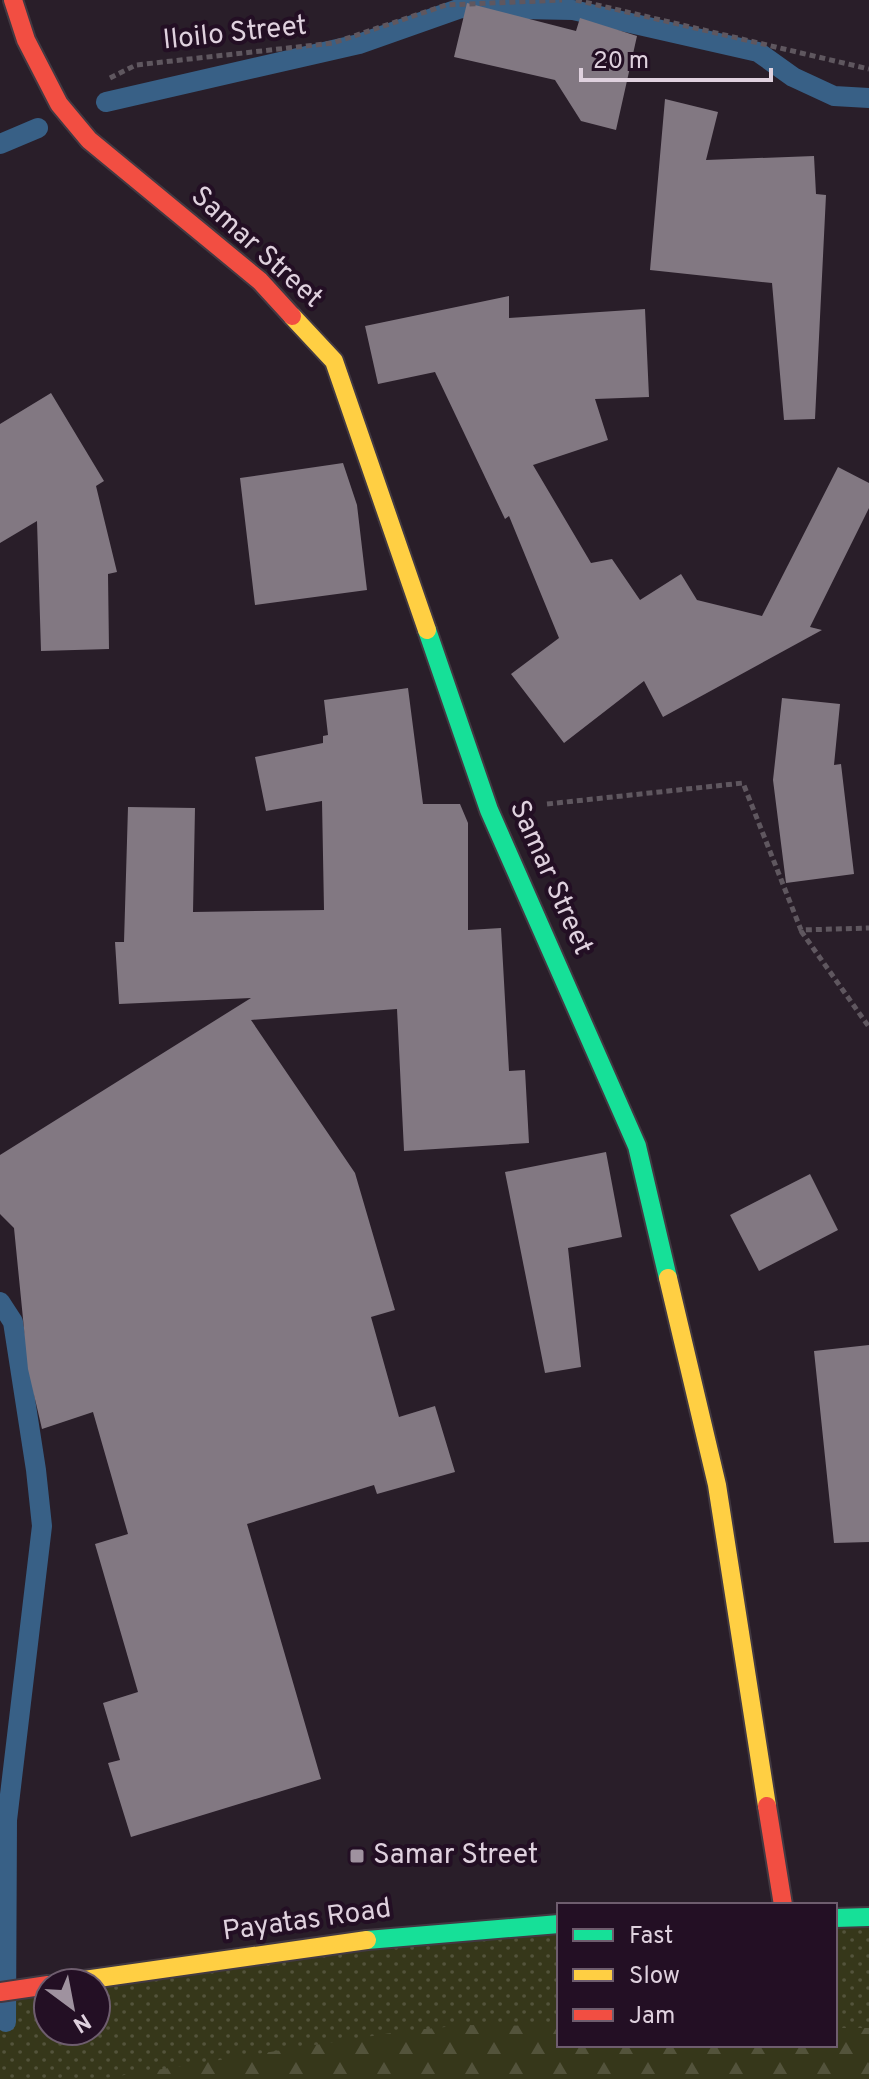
<svg xmlns="http://www.w3.org/2000/svg" width="869" height="2079" font-family="Overpass,sans-serif">
<defs>
<pattern id="grass-dots" width="8" height="8" patternUnits="userSpaceOnUse" patternTransform="scale(2)"><rect width="8" height="8" fill="#36371a"/><path d="M2 2h.1M6 6h.1" fill="none" stroke="#53533b" stroke-width="1.8" stroke-linecap="round"/></pattern>
<pattern id="forest-firs" width="22" height="20" patternUnits="userSpaceOnUse" patternTransform="scale(2)"><rect width="22" height="20" fill="#36371a"/><path d="M5 1l3.5 6h-7zM16 11l3.5 6h-7z" fill="#53533b"/></pattern>
</defs>
<rect width="100%" height="100%" fill="#291e29"/>
<path fill="url(#grass-dots)" d="M 869,1917 L 869,2079 L 0,2079 L 0,1996 L 48,1989 L 48,2031 L 96,2031 L 96,1983 L 559,1924 L 559,2045 L 835,2045 L 835,1918 Z"/>
<path fill="url(#forest-firs)" d="M 466,2025 L 559,2026 L 559,2045 L 835,2045 L 835,2028 L 869,2028 L 869,2079 L 99,2079 L 404,2031 Z"/>
<g fill="none" stroke-linecap="round" stroke-linejoin="round">
<path stroke="#386086" stroke-width="20" d="M 106,102 L 359,44 L 461,8 L 573,10 L 758,52 L 793,77 L 834,96 L 869,98
M 0,144 L 38,128
M 0,1302 L 13,1322 L 36,1470 L 42,1526 L 7,1820 L 6,2022"/>
</g>
<path fill="#827882" d="M 467,3 L 576,31 L 580,18 L 637,36 L 616,130 L 581,121 L 555,80 L 454,57 Z
M 665,99 L 718,112 L 706,160 L 814,156 L 816,194 L 826,195 L 815,419 L 784,420 L 772,283 L 650,270 Z
M 509,296 L 509,318 L 645,309 L 649,397 L 595,399 L 608,440 L 533,465 L 591,563 L 612,559 L 640,600 L 681,574 L 697,600 L 762,616 L 838,467 L 869,483 L 869,508 L 810,627 L 822,630 L 663,717 L 644,681 L 564,743 L 511,674 L 559,638 L 509,516 L 505,519 L 435,372 L 378,384 L 365,326 Z
M 51,393 L 104,481 L 96,486 L 117,572 L 108,574 L 109,649 L 41,651 L 37,521 L 0,543 L 0,424 Z
M 343,463 L 357,505 L 367,590 L 255,605 L 240,478 Z
M 408,688 L 423,804 L 460,804 L 468,823 L 468,930 L 501,928 L 509,1071 L 525,1070 L 529,1143 L 404,1151 L 397,1009 L 251,1020 L 355,1173 L 395,1310 L 371,1317 L 399,1417 L 435,1406 L 455,1472 L 377,1494 L 374,1485 L 247,1524 L 321,1779 L 131,1837 L 108,1763 L 120,1760 L 103,1703 L 138,1692 L 95,1544 L 128,1534 L 93,1412 L 42,1429 L 28,1369 L 14,1228 L 0,1214 L 0,1155 L 251,998 L 119,1004 L 115,942 L 124,942 L 128,807 L 195,808 L 193,912 L 324,910 L 322,801 L 266,811 L 255,757 L 323,743 L 323,736 L 328,735 L 324,700 Z
M 782,698 L 840,704 L 834,765 L 841,764 L 854,874 L 786,883 L 773,780 Z
M 606,1152 L 622,1237 L 568,1248 L 581,1367 L 545,1373 L 505,1172 Z
M 810,1174 L 838,1230 L 759,1271 L 730,1215 Z
M 869,1345 L 869,1542 L 834,1543 L 814,1351 Z"/>
<g fill="none" stroke-linecap="round" stroke-linejoin="round">
<defs>
<path id="fast" d="M 427,630 L 489,810 L 637,1146 L 668,1278
M 835,1918 L 869,1917
M 367,1940 L 559,1924"/>
<path id="slow" d="M 292,316 L 334,361 L 427,630
M 668,1278 L 717,1485 L 767,1806
M 63,1983 L 367,1940"/>
<path id="jam" d="M 13,0 L 26,40 L 59,104 L 89,140 L 260,281 L 292,316
M 767,1806 L 783,1905
M 0,1992 L 48,1985"/>
</defs>
<use href="#fast" stroke="#423942" stroke-width="22"/>
<use href="#slow" stroke="#423942" stroke-width="22"/>
<use href="#jam" stroke="#423942" stroke-width="22"/>
<path stroke="#5f575f" stroke-width="5" stroke-dasharray="6 4" stroke-linecap="butt" d="M 576,0 L 869,69
M 110,78 L 136,65 L 333,43 L 446,5 L 562,0
M 547,804 L 743,783 L 801,930 L 869,928
M 801,931 L 869,1027"/>
<use href="#fast" stroke="#16e098" stroke-width="18"/>
<use href="#slow" stroke="#ffcf43" stroke-width="18"/>
<use href="#jam" stroke="#f24e42" stroke-width="18"/>
</g>
<rect fill="#9f929f" stroke="#230f24" stroke-width="3" x="349" y="1848" width="16" height="16" rx="4"/>
<g text-anchor="middle" dominant-baseline="central" stroke-width="8" stroke-linejoin="round" paint-order="stroke">
<g font-size="28" fill="#dfd1de" stroke="#230f24">
<text transform="translate(235 34) rotate(-6)">Iloilo Street</text>
<text transform="translate(256 248) rotate(42)">Samar Street</text>
<text transform="translate(550 878) rotate(66)">Samar Street</text>
<text transform="translate(307 1921) rotate(-8)">Payatas Road</text>
</g>
<g font-size="28" fill="#dfd1de" stroke="#230f24" text-anchor="start">
<text x="373" y="1856">Samar Street</text>
</g>
</g>
<rect x="557" y="1903" width="280" height="144" fill="#230f24" stroke="#6e5d6e" stroke-width="2"/>
<rect x="573" y="1929" width="40" height="12" fill="#16e098" stroke="#6e5d6e" stroke-width="2"/>
<text x="629" y="1943" font-size="24" fill="#dfd1de">Fast</text>
<rect x="573" y="1969" width="40" height="12" fill="#ffcf43" stroke="#6e5d6e" stroke-width="2"/>
<text x="629" y="1983" font-size="24" fill="#dfd1de">Slow</text>
<rect x="573" y="2009" width="40" height="12" fill="#f24e42" stroke="#6e5d6e" stroke-width="2"/>
<text x="629" y="2023" font-size="24" fill="#dfd1de">Jam</text>
<g transform="translate(72 2007) rotate(148)"><circle r="38" fill="#230f24" stroke="#6e5d6e" stroke-width="2"/>
<path d="M0-6L14 30L0 20L-14 30Z" fill="#9f929f"/>
<text y="-12" font-size="22" font-weight="bold" text-anchor="middle" fill="#dfd1de">N</text>
</g>
<path d="M581 68v12h190v-12" fill="none" stroke="#dfd1de" stroke-width="4"/>
<text x="593" y="68" font-size="24" fill="#dfd1de" stroke="#230f24" stroke-width="6" paint-order="stroke">20 m</text>
</svg>
